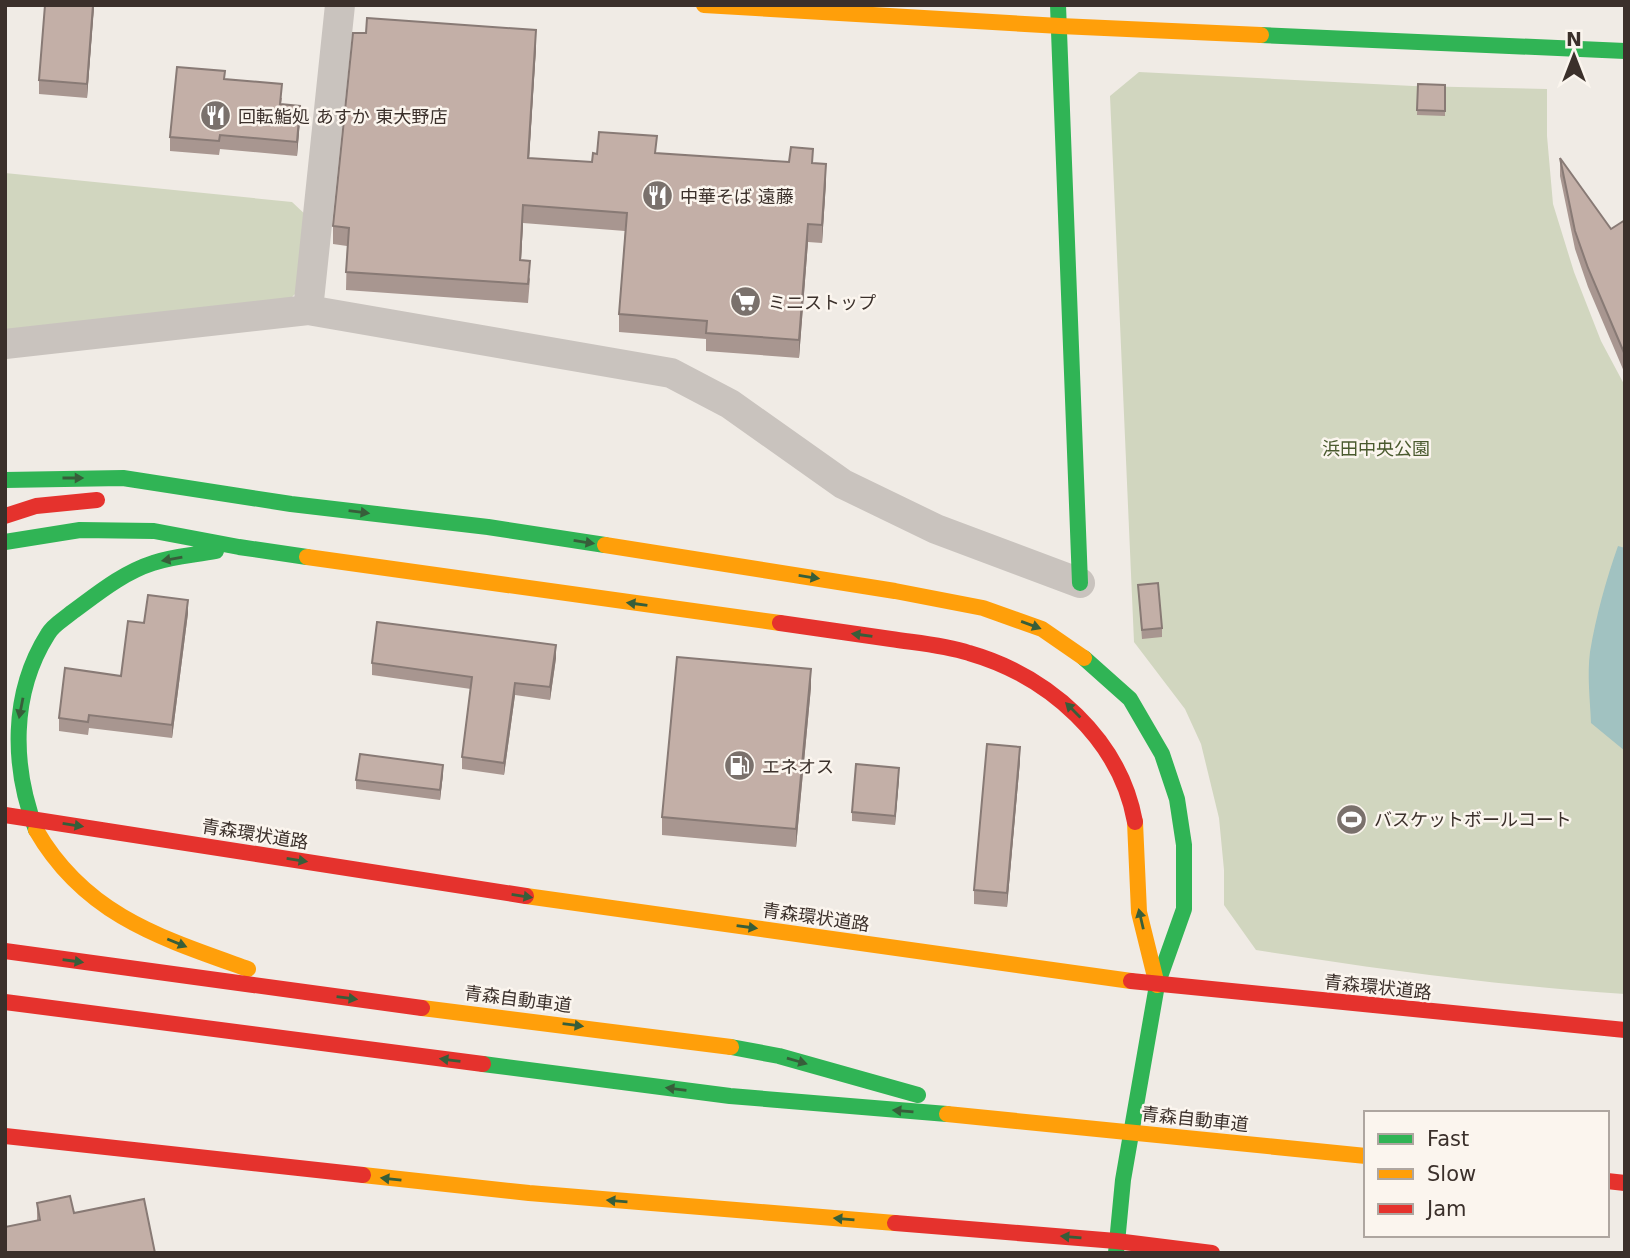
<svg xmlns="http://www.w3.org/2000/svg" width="1630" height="1258" font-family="'DejaVu Sans','Noto Sans JP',sans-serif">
<rect width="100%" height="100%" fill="#f0ebe5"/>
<path fill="#d1d6bf" d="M 1139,72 L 1413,86 L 1547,89 L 1547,136 L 1553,204 L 1574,272 L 1601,341 L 1625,386 L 1625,994 C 1501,986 1378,969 1256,950 L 1224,905 L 1224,870 L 1219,818 L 1201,744 L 1185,709 L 1134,642 L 1110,96 Z
M 5,173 L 292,202 L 308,217 L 301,288 L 288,301 L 5,332 Z"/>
<path fill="#a1c2c1" d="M 1618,546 L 1625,548 L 1625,751 L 1591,723 C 1590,700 1587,675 1590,652 C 1596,616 1606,580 1618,546 Z"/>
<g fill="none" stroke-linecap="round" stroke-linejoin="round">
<path stroke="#c9c3be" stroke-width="30" d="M 308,310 L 340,5
M 5,344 L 308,310 L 671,373 L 730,404 L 843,484 L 936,529 L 1080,583"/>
<path stroke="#30b455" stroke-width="16" d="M 1058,5 L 1080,583
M 1261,35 L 1625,51
M 5,480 L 123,478 L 291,504 L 488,527 L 605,545
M 5,542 L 80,530 L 154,531 L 239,547 L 307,557
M 1084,658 L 1130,699 L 1162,754 L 1177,799 L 1184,845 L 1184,909 L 1157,985
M 36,830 C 12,767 10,694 48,634 C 53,625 63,620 71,613 C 97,594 122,573 153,563 C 173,556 195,555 216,551
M 731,1047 L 779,1056 L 918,1095
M 483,1064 L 730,1096 L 947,1114
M 1116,1253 L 1123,1180 L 1157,985"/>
<path stroke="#ff9f0a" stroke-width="16" d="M 704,5 L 1060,26 L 1261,35
M 605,545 L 895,591 L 983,608 L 1042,629 L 1084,658
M 307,557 L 780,623
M 1135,822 L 1139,912 L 1157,985
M 36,830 C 85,915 161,938 248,969
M 526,896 L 1131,981
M 422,1008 L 731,1047
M 947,1114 L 1366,1156
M 363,1175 L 529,1193 L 895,1223"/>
<path stroke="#e5322d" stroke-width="16" d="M 5,516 L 36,506 L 97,500
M 780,623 C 817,628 854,634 891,639 C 917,643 944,645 969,653 C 1049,676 1120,739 1135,822
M 5,815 L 526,896
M 5,951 L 422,1008
M 1131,981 L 1625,1030
M 5,1002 L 483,1064
M 5,1136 L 363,1175
M 1607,1181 L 1625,1183
M 895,1223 L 1116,1241 L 1212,1253"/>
</g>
<path fill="#a89690" d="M 94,5 L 87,98 L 39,94 L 39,80 Z
M 536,48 L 529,158 L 592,162 L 657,153 L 789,162 L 813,163 L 826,182 L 822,243 L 808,242 L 799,358 L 706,351 L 706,339 L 619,332 L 619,314 L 625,231 L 523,223 L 521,260 L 530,279 L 528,303 L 346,290 L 347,246 L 333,244 L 333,226 Z
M 225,79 L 282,98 L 281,104 L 300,120 L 297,156 L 220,149 L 219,155 L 170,151 L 170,137 Z
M 1418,84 L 1445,85 L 1445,116 L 1417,115 Z
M 1560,158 L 1611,229 L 1625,220 L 1625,374 L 1588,287 L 1575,249 L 1560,176 Z
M 1138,585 L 1162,628 L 1162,637 L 1142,639 Z
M 188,613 L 172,738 L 89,728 L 88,735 L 59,731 L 59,718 L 121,676 L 144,623 Z
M 556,658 L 550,700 L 515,695 L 504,775 L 462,769 L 462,757 L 471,689 L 372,675 L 372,663 Z
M 811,687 L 796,847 L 662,835 L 662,817 Z
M 1020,761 L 1007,907 L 974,904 L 974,890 Z
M 443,774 L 440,800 L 356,789 L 356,780 Z
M 899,778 L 895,825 L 852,821 L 852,812 Z
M 37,1203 L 74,1213 L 37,1221 Z"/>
<path fill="#887a75" d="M 93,5 L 94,8 L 87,98 L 87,84 Z
M 536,30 L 536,48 L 528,176 L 528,158 Z
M 300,106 L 300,120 L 297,156 L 297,142 Z
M 826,164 L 826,182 L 822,243 L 822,225 Z
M 523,205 L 523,223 L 520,278 L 520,260 Z
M 808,224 L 808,242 L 799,358 L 799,340 Z
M 188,600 L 188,613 L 172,738 L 172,725 Z
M 556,645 L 556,658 L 550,700 L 550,687 Z
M 811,669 L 811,687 L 796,847 L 796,829 Z
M 515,683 L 515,695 L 504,775 L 504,763 Z
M 1020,747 L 1020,761 L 1007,907 L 1007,893 Z
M 443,765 L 443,774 L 440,800 L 440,790 Z
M 899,768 L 899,778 L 895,825 L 895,816 Z"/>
<path fill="#c3afa7" stroke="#887a75" stroke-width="2" d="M 45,5 L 93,5 L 87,84 L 39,80 Z
M 367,18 L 536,30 L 528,158 L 592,162 L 593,153 L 597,154 L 599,132 L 657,136 L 655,153 L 789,162 L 791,147 L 813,149 L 812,163 L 826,164 L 822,225 L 808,224 L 799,340 L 706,333 L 707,321 L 619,314 L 627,213 L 523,205 L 520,260 L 530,261 L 528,284 L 346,272 L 349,228 L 333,226 L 353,33 L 366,33 Z
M 177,67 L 225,71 L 224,79 L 282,84 L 280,104 L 300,106 L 297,142 L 220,135 L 219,141 L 170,137 Z
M 1418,84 L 1445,85 L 1445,111 L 1417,110 Z
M 1560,158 L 1611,229 L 1625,220 L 1625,355 L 1588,268 L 1575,231 Z
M 1158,583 L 1162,628 L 1142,630 L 1138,585 Z
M 148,595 L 188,600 L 172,725 L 89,715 L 88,722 L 59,718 L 65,668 L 121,676 L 128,621 L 144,623 Z
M 377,622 L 556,645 L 550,687 L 515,683 L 504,763 L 462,757 L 472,677 L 372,663 Z
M 677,657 L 811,669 L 796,829 L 662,817 Z
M 987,744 L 1020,747 L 1007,893 L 974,890 Z
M 360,754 L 443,765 L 440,790 L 356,780 Z
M 856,764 L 899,768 L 895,816 L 852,812 Z
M 70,1196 L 74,1213 L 144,1199 L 155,1253 L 5,1253 L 5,1227 L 40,1220 L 37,1203 Z"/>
<defs><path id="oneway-solid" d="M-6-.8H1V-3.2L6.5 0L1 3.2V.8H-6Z" transform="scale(1.75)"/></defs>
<g fill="#375e3a">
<use href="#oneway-solid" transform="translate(73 478)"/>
<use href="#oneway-solid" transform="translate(359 512) rotate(7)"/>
<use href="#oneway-solid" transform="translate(584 542) rotate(9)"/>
<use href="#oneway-solid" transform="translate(172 559) rotate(170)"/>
<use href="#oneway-solid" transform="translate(809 577) rotate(9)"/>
<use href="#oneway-solid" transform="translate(637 604) rotate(-172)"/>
<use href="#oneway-solid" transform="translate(1031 625) rotate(20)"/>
<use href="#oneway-solid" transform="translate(862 635) rotate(-172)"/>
<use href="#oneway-solid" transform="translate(21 708) rotate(101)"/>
<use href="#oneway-solid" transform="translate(1073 710) rotate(-135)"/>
<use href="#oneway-solid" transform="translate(73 825) rotate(9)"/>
<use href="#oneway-solid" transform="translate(297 860) rotate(9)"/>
<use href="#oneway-solid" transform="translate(522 896) rotate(9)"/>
<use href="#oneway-solid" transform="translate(1141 919) rotate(-103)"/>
<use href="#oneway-solid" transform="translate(747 927) rotate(8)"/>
<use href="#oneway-solid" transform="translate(177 943) rotate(22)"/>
<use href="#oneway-solid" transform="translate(73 961) rotate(8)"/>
<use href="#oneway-solid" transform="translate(347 998) rotate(7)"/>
<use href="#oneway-solid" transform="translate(573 1025) rotate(7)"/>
<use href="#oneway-solid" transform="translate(450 1060) rotate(-173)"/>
<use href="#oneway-solid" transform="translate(797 1061) rotate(16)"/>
<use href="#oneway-solid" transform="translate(676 1089) rotate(-173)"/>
<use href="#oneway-solid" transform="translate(903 1111) rotate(-175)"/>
<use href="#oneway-solid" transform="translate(391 1179) rotate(-174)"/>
<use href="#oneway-solid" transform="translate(617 1201) rotate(-175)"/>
<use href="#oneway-solid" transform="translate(844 1219) rotate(-175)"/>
<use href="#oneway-solid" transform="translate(1071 1237) rotate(-175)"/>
</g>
<defs>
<symbol id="restaurant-disc" viewBox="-11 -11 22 22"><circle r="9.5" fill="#7a716c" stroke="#fbf5ee"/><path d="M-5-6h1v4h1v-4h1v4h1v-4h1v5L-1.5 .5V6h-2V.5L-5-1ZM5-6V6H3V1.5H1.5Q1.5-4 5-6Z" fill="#fff"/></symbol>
<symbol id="supermarket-disc" viewBox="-11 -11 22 22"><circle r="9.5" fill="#7a716c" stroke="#fbf5ee"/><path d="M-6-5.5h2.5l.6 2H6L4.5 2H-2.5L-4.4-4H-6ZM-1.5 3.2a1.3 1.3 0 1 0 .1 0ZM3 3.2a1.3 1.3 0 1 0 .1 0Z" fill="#fff"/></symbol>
<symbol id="fuel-disc" viewBox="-11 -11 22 22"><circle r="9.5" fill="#7a716c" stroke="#fbf5ee"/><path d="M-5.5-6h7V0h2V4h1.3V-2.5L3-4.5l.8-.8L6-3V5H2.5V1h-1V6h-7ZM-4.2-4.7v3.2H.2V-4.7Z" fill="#fff"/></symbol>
<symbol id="stadium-disc" viewBox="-11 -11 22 22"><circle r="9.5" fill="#7a716c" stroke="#fbf5ee"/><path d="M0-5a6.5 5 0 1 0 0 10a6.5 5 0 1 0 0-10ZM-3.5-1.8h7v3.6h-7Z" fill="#fff"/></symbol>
</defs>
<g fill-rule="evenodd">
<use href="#restaurant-disc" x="198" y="98" width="35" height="35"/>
<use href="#restaurant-disc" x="640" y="178" width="35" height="35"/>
<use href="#supermarket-disc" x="728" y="284" width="35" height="35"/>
<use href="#fuel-disc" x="722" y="748" width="35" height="35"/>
<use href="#stadium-disc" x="1334" y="802" width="35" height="35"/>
</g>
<g text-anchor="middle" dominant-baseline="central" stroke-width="5" stroke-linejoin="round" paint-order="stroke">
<g font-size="18" fill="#3b302b" stroke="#fbf5ee" text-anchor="start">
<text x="238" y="116">回転鮨処 あすか 東大野店</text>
<text x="680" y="196">中華そば 遠藤</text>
<text x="768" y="302">ミニストップ</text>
<text x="762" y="766">エネオス</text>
<text x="1374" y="819">バスケットボールコート</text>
</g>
<g font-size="18" fill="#4a5a2e" stroke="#fbf5ee">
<text x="1376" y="448">浜田中央公園</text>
</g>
<g font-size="18" fill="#3b302b" stroke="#fbf5ee">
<text transform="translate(255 834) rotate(9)">青森環状道路</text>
<text transform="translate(816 917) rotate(8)">青森環状道路</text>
<text transform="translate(1378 987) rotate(6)">青森環状道路</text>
<text transform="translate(518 999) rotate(7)">青森自動車道</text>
<text transform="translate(1195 1119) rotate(6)">青森自動車道</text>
</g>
</g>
<rect width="1630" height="1258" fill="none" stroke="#3b302b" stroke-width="14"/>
<rect x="1364" y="1111" width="245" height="126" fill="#fbf5ee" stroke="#aea6a0" stroke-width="2"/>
<rect x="1378" y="1134" width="35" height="10" fill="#30b455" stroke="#aea6a0" stroke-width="2"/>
<text x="1427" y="1146" font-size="21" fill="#3b302b">Fast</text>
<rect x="1378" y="1169" width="35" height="10" fill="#ff9f0a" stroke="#aea6a0" stroke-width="2"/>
<text x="1427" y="1181" font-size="21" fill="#3b302b">Slow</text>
<rect x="1378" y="1204" width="35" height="10" fill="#e5322d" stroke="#aea6a0" stroke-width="2"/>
<text x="1427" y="1216" font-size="21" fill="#3b302b">Jam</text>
<g transform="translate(1574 56)" stroke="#fbf5ee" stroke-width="5" paint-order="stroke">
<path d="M0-5L12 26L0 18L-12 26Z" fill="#3b302b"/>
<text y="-10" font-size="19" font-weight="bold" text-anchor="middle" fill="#3b302b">N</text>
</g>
</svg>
